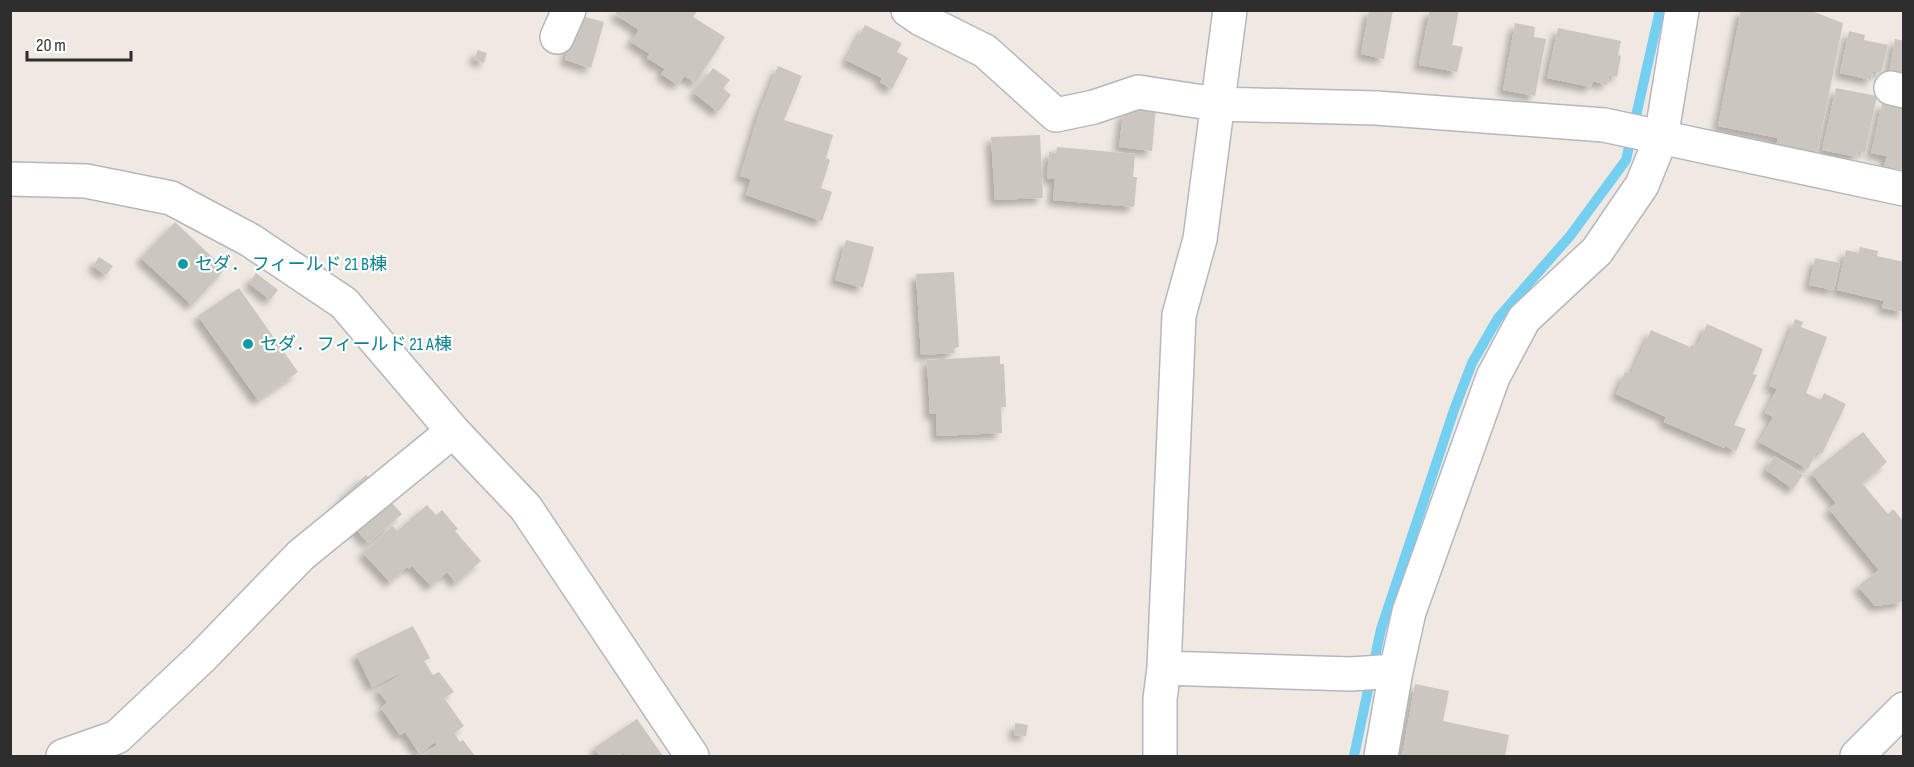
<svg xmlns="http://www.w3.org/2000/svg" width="1914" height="767" font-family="'Sofia Sans Condensed','Noto Sans JP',sans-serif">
<defs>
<filter id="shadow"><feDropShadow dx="-5.5" dy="5.5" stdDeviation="3" flood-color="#0004"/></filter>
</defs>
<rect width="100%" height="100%" fill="#efe9e1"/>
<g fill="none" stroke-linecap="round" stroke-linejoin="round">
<path stroke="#75cff0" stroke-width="10" d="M 1354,756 L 1381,629 L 1454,410 L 1472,363 L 1498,318 L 1570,236 L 1626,160 L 1660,10"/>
</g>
<path fill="#cbc7bf" filter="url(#shadow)" d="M 618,10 L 698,10 L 693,17 L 725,37 L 696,83 L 684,76 L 678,85 L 661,74 L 665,69 L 647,58 L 650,54 L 631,42 L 639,30 L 615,14 Z
M 1369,10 L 1393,10 L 1384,59 L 1361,54 Z
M 1430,10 L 1459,10 L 1452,45 L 1463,47 L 1457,72 L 1419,65 Z
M 1741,10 L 1809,10 L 1843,23 L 1817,154 L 1776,146 L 1778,138 L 1718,126 Z
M 578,15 L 604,22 L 591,68 L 565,60 Z
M 1515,23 L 1535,27 L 1534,37 L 1546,39 L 1535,96 L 1503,90 Z
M 865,25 L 902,43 L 897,52 L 908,58 L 892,89 L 880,82 L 882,78 L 846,60 Z
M 1558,28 L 1621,41 L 1618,55 L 1621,56 L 1617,77 L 1609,75 L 1607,85 L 1593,81 L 1591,87 L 1547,78 Z
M 1849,31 L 1865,35 L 1864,40 L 1888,45 L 1881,73 L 1873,71 L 1871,80 L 1840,73 Z
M 1895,39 L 1904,41 L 1904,77 L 1889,74 Z
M 478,50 L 487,53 L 484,63 L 474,59 Z
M 778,66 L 802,76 L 784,120 L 833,135 L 826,158 L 830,160 L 821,188 L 832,192 L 822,221 L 746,195 L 751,179 L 740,176 L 759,113 Z
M 713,68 L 730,80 L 723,88 L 731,95 L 718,112 L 694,93 Z
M 1836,88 L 1877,96 L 1865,153 L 1858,151 L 1857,157 L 1822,150 Z
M 1157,96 L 1152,151 L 1119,147 L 1123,114 Z
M 1882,103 L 1904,107 L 1904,170 L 1884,166 L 1887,156 L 1871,153 Z
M 1040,135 L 1043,198 L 995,200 L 991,137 Z
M 1057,147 L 1135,154 L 1133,177 L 1137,177 L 1134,207 L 1053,200 L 1055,179 L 1047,178 L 1049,152 L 1056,153 Z
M 175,222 L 225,269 L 192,305 L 141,258 Z
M 846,240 L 874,247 L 863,288 L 835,280 Z
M 1860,247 L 1878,251 L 1877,256 L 1904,262 L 1904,312 L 1882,308 L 1884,301 L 1837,290 L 1846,250 L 1859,253 Z
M 99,257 L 113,266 L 106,275 L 93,266 Z
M 1815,258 L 1840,263 L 1834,290 L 1809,285 Z
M 954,272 L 959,347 L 954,348 L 954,353 L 921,355 L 916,274 Z
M 256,273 L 278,290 L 270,300 L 249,283 Z
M 239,288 L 298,372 L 258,400 L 198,316 Z
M 1795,319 L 1803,322 L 1801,327 L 1827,337 L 1806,393 L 1821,400 L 1824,393 L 1846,404 L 1822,454 L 1817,451 L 1808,469 L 1759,442 L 1773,417 L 1765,413 L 1777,389 L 1769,386 Z
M 1707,324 L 1763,349 L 1753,374 L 1757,375 L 1734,425 L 1746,429 L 1736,451 L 1725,446 L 1724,448 L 1664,422 L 1666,417 L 1616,394 L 1625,372 L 1631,374 L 1651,330 L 1690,347 L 1691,345 L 1697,347 Z
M 1000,356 L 1000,364 L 1004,364 L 1006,407 L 1001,407 L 1002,433 L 937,436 L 936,414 L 930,414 L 927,360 Z
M 1863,432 L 1887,462 L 1862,483 L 1888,514 L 1893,509 L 1904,522 L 1904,600 L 1899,603 L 1875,606 L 1858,586 L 1879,570 L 1829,509 L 1836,503 L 1811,473 Z
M 1774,456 L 1803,475 L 1793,489 L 1766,470 Z
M 366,475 L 402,514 L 368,543 L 335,506 L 346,496 L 345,494 Z
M 427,505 L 436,515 L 442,510 L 458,529 L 455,531 L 481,561 L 456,583 L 447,572 L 431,586 L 412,566 L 409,569 L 407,567 L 390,582 L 363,553 L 392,526 L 397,531 Z
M 413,626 L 430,658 L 424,661 L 433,675 L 439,672 L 454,692 L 444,698 L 464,726 L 454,733 L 460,742 L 463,740 L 475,756 L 421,756 L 437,745 L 435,742 L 419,753 L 405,732 L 400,735 L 381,708 L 387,703 L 378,690 L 406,670 L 372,687 L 356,654 Z
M 1415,684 L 1449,691 L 1443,721 L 1509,735 L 1505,756 L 1402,756 Z
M 637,719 L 663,756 L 626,756 L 624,753 L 619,756 L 600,756 L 594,748 Z
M 1015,723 L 1028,725 L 1026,736 L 1014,735 Z"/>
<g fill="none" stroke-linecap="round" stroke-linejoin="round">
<defs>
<path id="minor" d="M 908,10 L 921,19 L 985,51 L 1056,115 L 1094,107 L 1138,92 L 1216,104 L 1376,108 L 1604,125 L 1904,189
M 557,37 L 569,10
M 1891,88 L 1904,91
M 10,179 L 86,181 L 171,198 L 250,240 L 344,303 L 453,431 L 526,508 L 692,756
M 1164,668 L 1351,674 L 1396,671
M 63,756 L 117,737 L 202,657 L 301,555 L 453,431
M 1160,756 L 1160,699 L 1164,668 L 1179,315 L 1200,239 L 1230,10
M 1381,756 L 1396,671 L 1409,612 L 1493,377 L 1524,319 L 1597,251 L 1642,185 L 1661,138 L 1682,10
M 1857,756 L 1904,709"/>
</defs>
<use href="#minor" stroke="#b4b7c1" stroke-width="36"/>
<use href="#minor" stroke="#fff" stroke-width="33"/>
</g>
<g fill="#0f9aa8" stroke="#fff" stroke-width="2">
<circle cx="183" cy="264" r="6"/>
<circle cx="248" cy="344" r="6"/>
</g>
<g text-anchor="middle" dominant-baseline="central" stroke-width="4.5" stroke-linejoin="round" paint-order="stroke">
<g font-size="18" fill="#0d838f" stroke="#fff" text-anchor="start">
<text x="195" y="264">セダ． フィールド 21 B棟</text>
<text x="260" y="344">セダ． フィールド 21 A棟</text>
</g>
</g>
<rect width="1914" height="767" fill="none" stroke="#2e2e2e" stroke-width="24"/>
<path d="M27 51v9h104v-9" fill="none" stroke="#2e2e2e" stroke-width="3"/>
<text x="36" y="51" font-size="18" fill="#2e2e2e" stroke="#ffffff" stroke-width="4.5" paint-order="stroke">20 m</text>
</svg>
